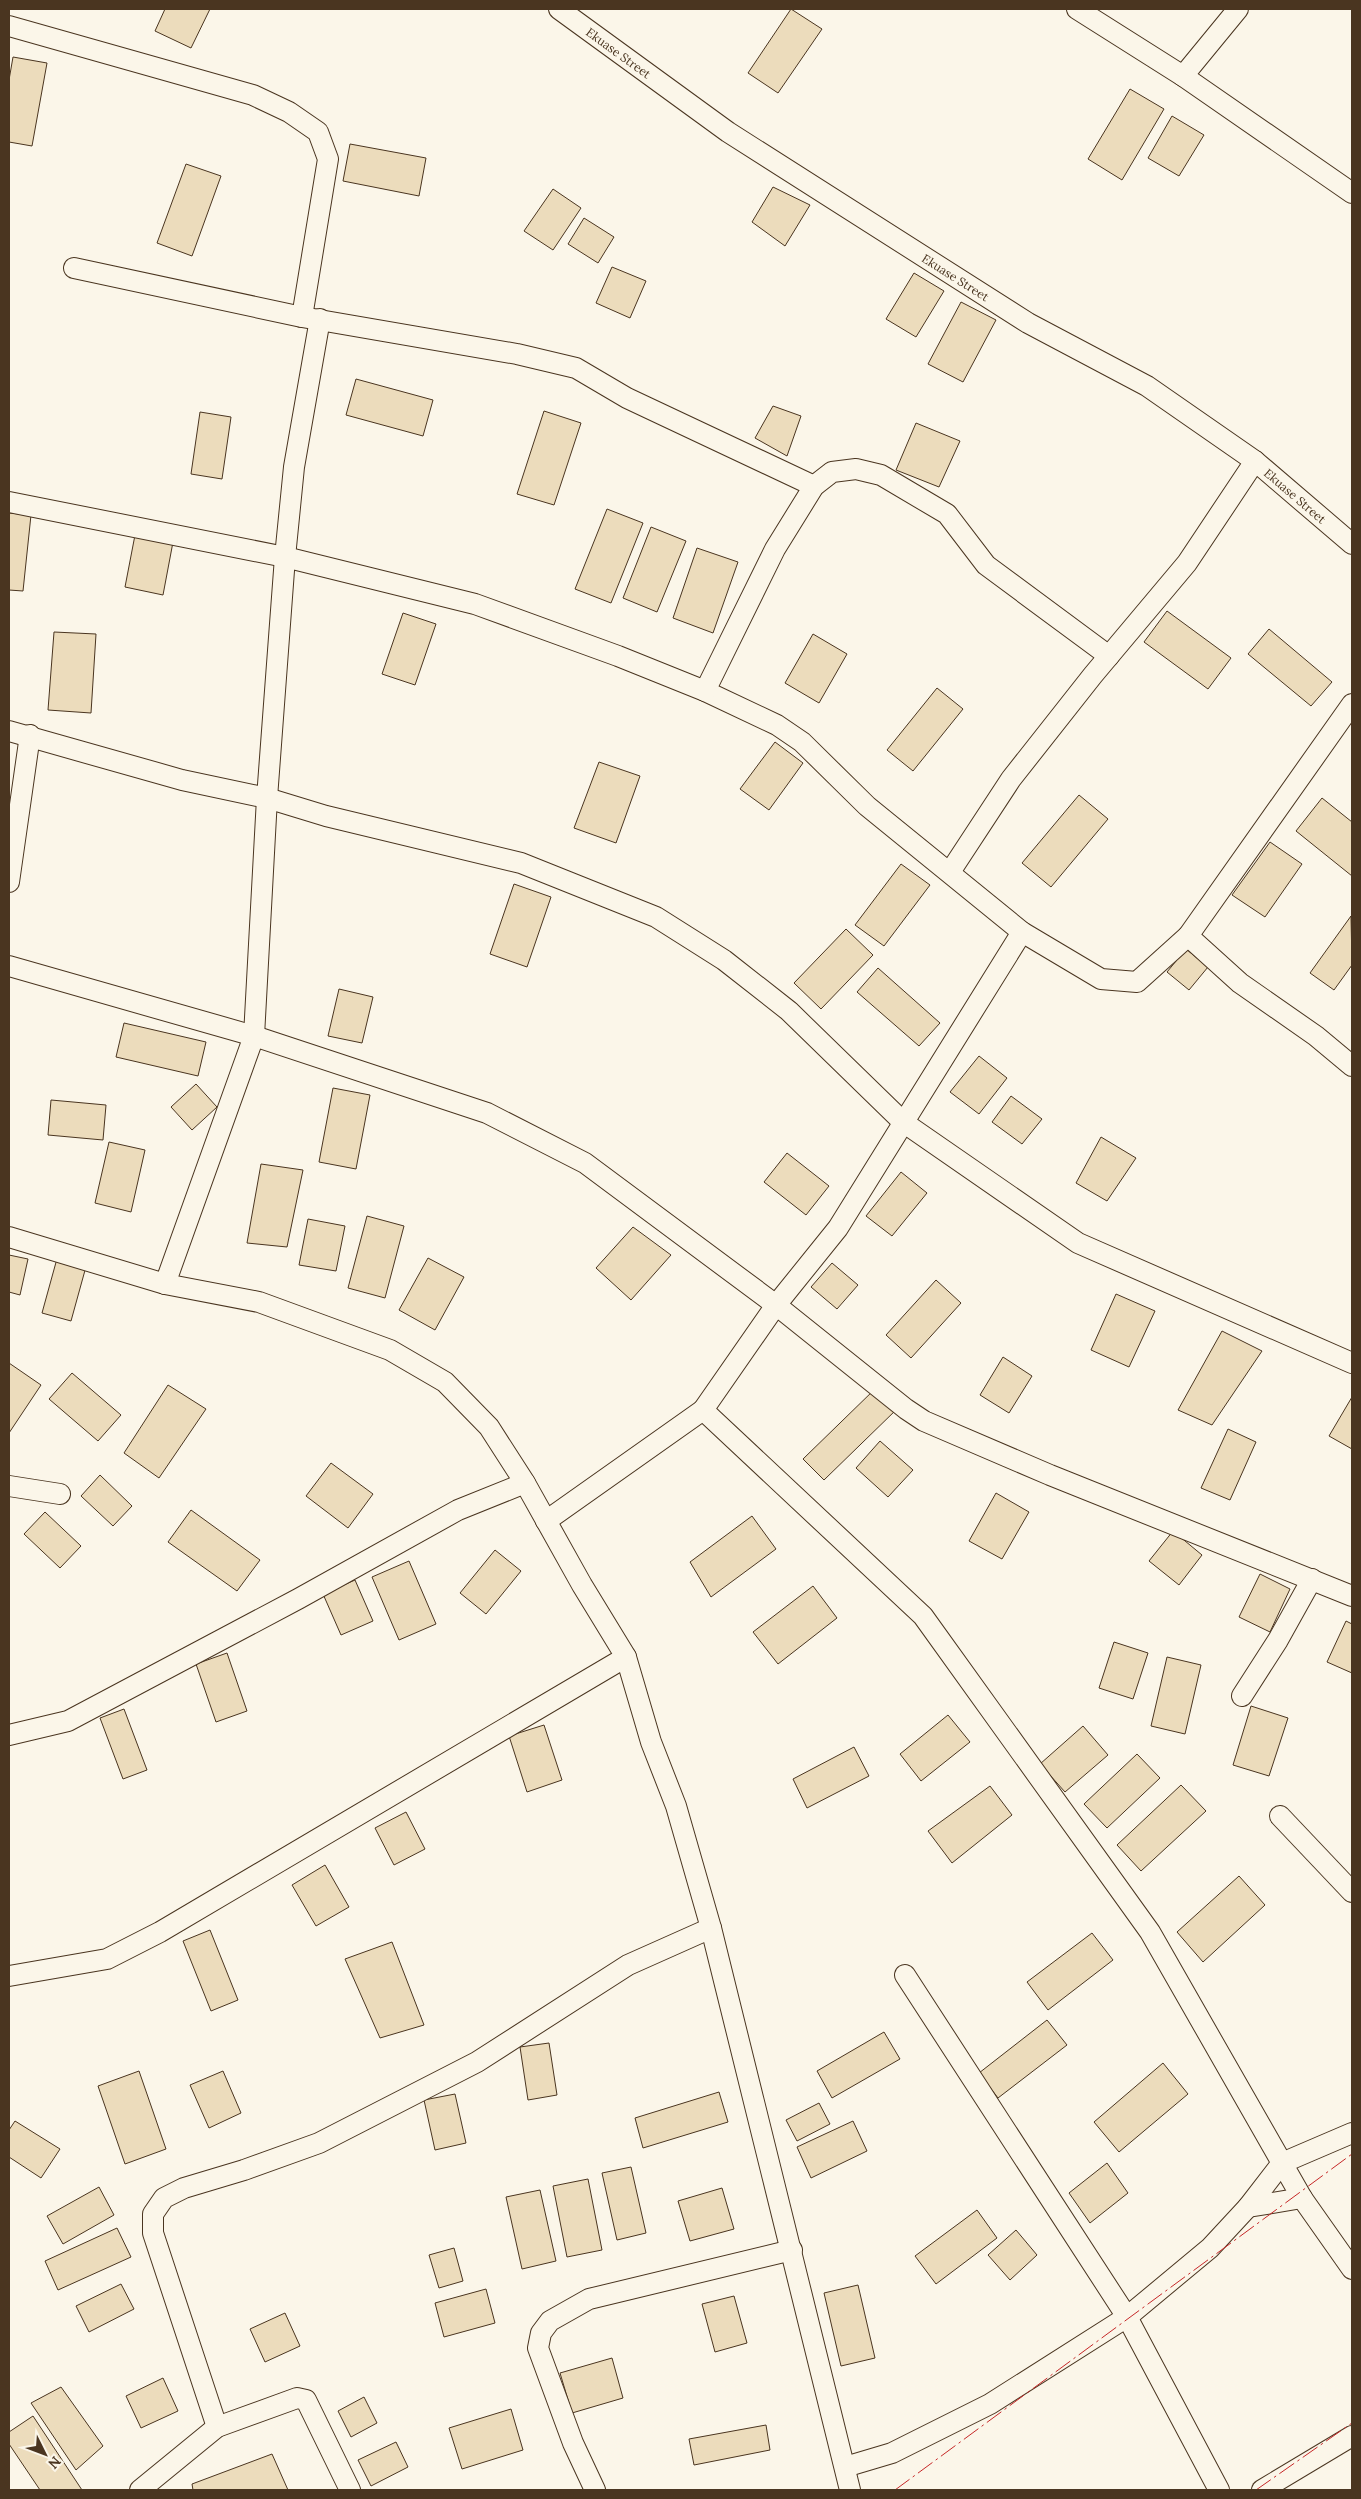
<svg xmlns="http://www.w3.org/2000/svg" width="1361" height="2499" font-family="Lora,serif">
<rect width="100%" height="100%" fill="#fbf6e9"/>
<path fill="#ecdcbc" stroke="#4a3520" d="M 165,9 L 210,9 L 191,48 L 155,31 Z
M 791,9 L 822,29 L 778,93 L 748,73 Z
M 13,57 L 47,63 L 32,146 L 9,142 L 9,80 Z
M 1130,89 L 1164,109 L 1122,180 L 1088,159 Z
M 1172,116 L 1204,135 L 1179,176 L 1148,158 Z
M 350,144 L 426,158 L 419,196 L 343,181 Z
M 186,164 L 221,176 L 192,256 L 157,243 Z
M 773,187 L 810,205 L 785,246 L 752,222 Z
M 553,189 L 581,208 L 553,250 L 524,231 Z
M 584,218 L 614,237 L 598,263 L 568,244 Z
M 612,267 L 646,281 L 630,318 L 596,303 Z
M 914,273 L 944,291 L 916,337 L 886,319 Z
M 961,302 L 996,320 L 963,382 L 928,364 Z
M 356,379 L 433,400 L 423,436 L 346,415 Z
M 773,406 L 801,416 L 787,456 L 755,438 Z
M 544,411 L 581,423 L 554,505 L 517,494 Z
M 200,412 L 231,417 L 222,479 L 191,474 Z
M 916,423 L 960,441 L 939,487 L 896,470 Z
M 607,509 L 643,523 L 611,603 L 575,589 Z
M 9,513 L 31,515 L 23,591 L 9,590 Z
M 651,527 L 686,541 L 657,612 L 623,598 Z
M 135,535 L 173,542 L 163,595 L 125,587 Z
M 697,548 L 738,562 L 713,633 L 673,618 Z
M 1167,611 L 1231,658 L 1208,689 L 1144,642 Z
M 403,613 L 436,624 L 415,685 L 382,674 Z
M 1269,629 L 1332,682 L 1311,706 L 1248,654 Z
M 54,632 L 96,634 L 91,713 L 48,710 Z
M 813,634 L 847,654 L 819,703 L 785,683 Z
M 937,688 L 963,709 L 913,771 L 887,750 Z
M 775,742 L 803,763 L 769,810 L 740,789 Z
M 599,762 L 640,776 L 616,843 L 574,828 Z
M 1079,795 L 1108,819 L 1051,887 L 1022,863 Z
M 1322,798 L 1352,822 L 1352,876 L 1296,831 Z
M 1270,842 L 1302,864 L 1265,917 L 1232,895 Z
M 901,864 L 930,885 L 884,946 L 855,925 Z
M 514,884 L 551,897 L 527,967 L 490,954 Z
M 1351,916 L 1352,965 L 1334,990 L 1310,973 Z
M 846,929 L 873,955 L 821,1009 L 794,983 Z
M 1186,949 L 1208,967 L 1189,990 L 1167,972 Z
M 878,968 L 940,1023 L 919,1046 L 857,992 Z
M 339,989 L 373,997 L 362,1043 L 328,1036 Z
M 124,1023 L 206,1042 L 198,1076 L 116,1057 Z
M 979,1056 L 1007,1078 L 979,1114 L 950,1092 Z
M 196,1084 L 217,1107 L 192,1130 L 171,1107 Z
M 333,1088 L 370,1095 L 356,1169 L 319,1162 Z
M 1011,1096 L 1042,1119 L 1022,1144 L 992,1122 Z
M 51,1100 L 106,1105 L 103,1140 L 48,1135 Z
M 1101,1137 L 1136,1158 L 1107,1201 L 1076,1183 Z
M 109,1142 L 145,1150 L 131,1212 L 95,1203 Z
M 787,1153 L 829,1186 L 806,1215 L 764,1182 Z
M 261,1164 L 303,1170 L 287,1247 L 247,1243 Z
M 901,1172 L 927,1193 L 892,1236 L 866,1216 Z
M 367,1216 L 404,1226 L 385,1298 L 348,1288 Z
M 308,1219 L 345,1226 L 336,1271 L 299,1265 Z
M 633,1227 L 671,1255 L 631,1300 L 596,1268 Z
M 9,1255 L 28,1259 L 20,1295 L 9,1292 Z
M 58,1255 L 87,1263 L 71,1321 L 42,1313 Z
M 428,1258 L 464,1277 L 435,1330 L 399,1310 Z
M 832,1263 L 858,1285 L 837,1309 L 811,1287 Z
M 936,1280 L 961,1303 L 911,1358 L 886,1335 Z
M 1116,1294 L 1155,1311 L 1129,1367 L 1091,1350 Z
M 1222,1331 L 1262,1351 L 1212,1425 L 1178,1410 Z
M 1003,1357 L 1032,1376 L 1009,1413 L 980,1395 Z
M 9,1363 L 41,1385 L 9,1433 Z
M 72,1373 L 121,1415 L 98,1441 L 49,1399 Z
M 168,1385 L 206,1409 L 159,1478 L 124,1453 Z
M 877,1387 L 898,1408 L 824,1480 L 803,1459 Z
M 1352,1397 L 1352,1449 L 1329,1436 Z
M 1228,1429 L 1256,1442 L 1230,1500 L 1201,1488 Z
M 880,1441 L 913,1470 L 888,1497 L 856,1468 Z
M 331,1463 L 373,1494 L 348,1528 L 306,1496 Z
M 100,1475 L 132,1506 L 113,1526 L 81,1496 Z
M 996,1493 L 1029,1512 L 1002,1559 L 969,1541 Z
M 191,1510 L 260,1560 L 237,1591 L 168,1542 Z
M 45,1512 L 81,1546 L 60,1568 L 24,1534 Z
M 752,1516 L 776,1549 L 711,1597 L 690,1562 Z
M 1173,1531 L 1202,1555 L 1179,1585 L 1149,1561 Z
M 495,1550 L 521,1571 L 486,1614 L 460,1593 Z
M 409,1561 L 436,1624 L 399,1640 L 372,1577 Z
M 1260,1574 L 1290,1589 L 1270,1632 L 1239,1617 Z
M 355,1580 L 373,1621 L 341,1635 L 323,1594 Z
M 813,1586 L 837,1618 L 778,1664 L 753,1632 Z
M 1346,1621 L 1352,1624 L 1352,1673 L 1327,1662 Z
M 1114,1642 L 1148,1653 L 1133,1699 L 1099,1688 Z
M 227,1653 L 247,1711 L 216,1722 L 196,1664 Z
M 1167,1657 L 1201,1665 L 1185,1734 L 1151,1726 Z
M 1251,1706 L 1288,1718 L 1269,1776 L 1233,1765 Z
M 124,1709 L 147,1770 L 123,1779 L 100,1718 Z
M 948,1715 L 970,1742 L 921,1781 L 900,1754 Z
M 544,1725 L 562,1780 L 527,1792 L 509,1736 Z
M 1083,1726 L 1108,1755 L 1065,1792 L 1040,1764 Z
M 854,1747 L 869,1776 L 807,1808 L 793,1779 Z
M 1137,1754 L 1160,1778 L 1107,1828 L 1084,1804 Z
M 1181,1785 L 1206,1811 L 1141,1871 L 1117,1845 Z
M 990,1786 L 1012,1815 L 952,1863 L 928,1831 Z
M 406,1812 L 425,1849 L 394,1865 L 375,1828 Z
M 325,1865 L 349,1907 L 316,1926 L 292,1885 Z
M 1239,1876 L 1265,1905 L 1203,1962 L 1177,1932 Z
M 210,1930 L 238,2000 L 211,2011 L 183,1941 Z
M 1092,1933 L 1113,1960 L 1048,2010 L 1027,1982 Z
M 392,1942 L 424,2025 L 380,2038 L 345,1959 Z
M 1047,2020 L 1067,2045 L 998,2098 L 979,2073 Z
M 884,2032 L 900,2059 L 832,2098 L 817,2071 Z
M 549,2043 L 557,2095 L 528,2100 L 520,2047 Z
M 1163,2063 L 1188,2094 L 1119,2152 L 1094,2122 Z
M 139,2071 L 166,2149 L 125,2164 L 98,2086 Z
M 223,2071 L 241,2113 L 209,2128 L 190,2085 Z
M 719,2092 L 728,2122 L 643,2148 L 635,2118 Z
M 455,2094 L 466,2143 L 435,2150 L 424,2100 Z
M 819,2103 L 830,2124 L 797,2141 L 786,2120 Z
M 15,2121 L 60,2149 L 41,2178 L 9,2157 L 9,2130 Z
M 853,2121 L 867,2151 L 811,2178 L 797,2147 Z
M 1107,2163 L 1128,2193 L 1090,2223 L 1069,2193 Z
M 631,2167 L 646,2233 L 617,2240 L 602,2173 Z
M 588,2179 L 602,2250 L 567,2257 L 553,2186 Z
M 99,2187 L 114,2215 L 63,2244 L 47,2216 Z
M 722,2188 L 734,2229 L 690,2241 L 678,2201 Z
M 540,2190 L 556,2261 L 522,2269 L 506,2197 Z
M 977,2210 L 997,2238 L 936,2284 L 915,2256 Z
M 117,2228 L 131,2257 L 58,2290 L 45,2261 Z
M 1016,2230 L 1037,2255 L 1010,2280 L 988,2255 Z
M 454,2248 L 463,2281 L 439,2288 L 429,2255 Z
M 121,2284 L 134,2309 L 89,2332 L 76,2306 Z
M 858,2285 L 875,2358 L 841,2366 L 824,2293 Z
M 486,2289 L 495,2323 L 444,2337 L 435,2303 Z
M 734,2296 L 747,2343 L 715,2352 L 702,2304 Z
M 285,2313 L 300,2346 L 265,2362 L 250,2329 Z
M 612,2358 L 623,2398 L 572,2413 L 560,2373 Z
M 163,2378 L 178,2411 L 141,2428 L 126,2396 Z
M 61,2387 L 103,2446 L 76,2470 L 31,2403 Z
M 364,2397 L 377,2423 L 351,2437 L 338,2411 Z
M 511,2409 L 523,2450 L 462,2469 L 449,2428 Z
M 33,2416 L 82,2490 L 40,2490 L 9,2444 L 9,2432 Z
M 766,2425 L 770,2450 L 694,2465 L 689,2439 Z
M 396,2442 L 408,2467 L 371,2486 L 358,2460 Z
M 272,2454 L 288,2490 L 193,2490 L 192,2484 Z"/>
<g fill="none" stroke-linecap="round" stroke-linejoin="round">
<defs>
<g id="street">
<path id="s1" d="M 559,9 L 728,132 L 1028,323 L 1147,386 L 1255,461 L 1352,544"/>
<path d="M 1077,9 L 1183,76 L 1352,193"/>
<path d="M 9,26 L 253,95 L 289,112 L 318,132 L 328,159 L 302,317"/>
<path d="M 1183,76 L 1238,9"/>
<path d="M 74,268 L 302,317 L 517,354 L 576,368 L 627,398 L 814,486"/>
<path d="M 9,502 L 285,557 L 475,604 L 618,656 L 705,691 L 777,725 L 802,742 L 867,806 L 1022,932 L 1101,979 L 1137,982 L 1188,936 L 1352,704"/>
<path d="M 705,691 L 775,549 L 814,486 L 832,472 L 856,469 L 881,475 L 947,514 L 986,565 L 1109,656"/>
<path d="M 9,731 L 182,780 L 267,798 L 326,816 L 521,863 L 656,917 L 724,960 L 789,1011 L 903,1122 L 1078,1243 L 1352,1363"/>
<path d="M 950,872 L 1011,779 L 1093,675 L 1187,563 L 1255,461"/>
<path d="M 9,882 L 30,735"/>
<path d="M 1022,932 L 838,1228 L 776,1305 L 703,1410 L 923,1616 L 1150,1932 L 1302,2198 L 1352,2269"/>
<path d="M 1188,936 L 1240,983 L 1316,1036 L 1352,1066"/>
<path d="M 9,966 L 254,1036 L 487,1113 L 585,1163 L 776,1305 L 906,1409 L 924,1421 L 1050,1475 L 1352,1596"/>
<path d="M 9,1237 L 165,1284 L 259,1302 L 390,1350 L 445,1382 L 489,1427 L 525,1483 L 582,1585 L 626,1657 L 651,1742 L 676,1806 L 711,1928 L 850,2490"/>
<path d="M 165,1284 L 254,1036 L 267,798 L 285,557 L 294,467 L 320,319"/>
<path d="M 9,1486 L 60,1494"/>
<path d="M 546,1521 L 703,1410"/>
<path d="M 1242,1696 L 1278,1640 L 1312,1579"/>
<path d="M 9,1735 L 68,1721 L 298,1599 L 458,1510 L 525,1483"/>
<path d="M 1280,1816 L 1352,1892"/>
<path d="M 905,1975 L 1127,2317 L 1219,2490"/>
<path d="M 9,1976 L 107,1959 L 160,1932 L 626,1657"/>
<path d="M 1248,2207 L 1302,2198"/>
<path d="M 217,2427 L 153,2233 L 153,2214 L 164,2198 L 184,2188 L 244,2170 L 319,2143 L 477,2062 L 628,1965 L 711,1928"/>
<path d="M 845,2467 L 892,2453 L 990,2404 L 1127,2317 L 1210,2248 L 1248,2207 L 1282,2163 L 1352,2133"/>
<path d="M 140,2490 L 217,2427 L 297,2398 L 306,2400 L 350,2490"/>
<path d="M 595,2490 L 573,2443 L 538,2348 L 541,2333 L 550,2321 L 589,2299 L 792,2250"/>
<path d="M 1262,2490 L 1352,2436"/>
</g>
</defs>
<use href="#street" stroke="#4a3520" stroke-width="22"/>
<use href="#street" stroke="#fbf6e9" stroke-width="20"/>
<path stroke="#c62828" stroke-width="1" stroke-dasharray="18 4 2.5 4" stroke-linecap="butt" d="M 895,2490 L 1352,2154
M 1256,2490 L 1352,2423"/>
</g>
<g text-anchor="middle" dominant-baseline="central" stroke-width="4" stroke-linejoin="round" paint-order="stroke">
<g font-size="12" fill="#4a3520" stroke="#fbf6e9">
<text stroke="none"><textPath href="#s1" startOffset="74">Ekuase Street</textPath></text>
<text stroke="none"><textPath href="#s1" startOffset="479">Ekuase Street</textPath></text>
<text stroke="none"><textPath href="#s1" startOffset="884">Ekuase Street</textPath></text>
</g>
</g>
<rect width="1361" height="2499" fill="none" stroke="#4a3520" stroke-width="20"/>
<g transform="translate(45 2454) rotate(132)" stroke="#fbf6e9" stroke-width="4" paint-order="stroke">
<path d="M0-4L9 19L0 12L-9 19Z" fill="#4a3520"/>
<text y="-8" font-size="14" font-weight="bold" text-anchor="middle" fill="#4a3520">N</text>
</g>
</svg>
